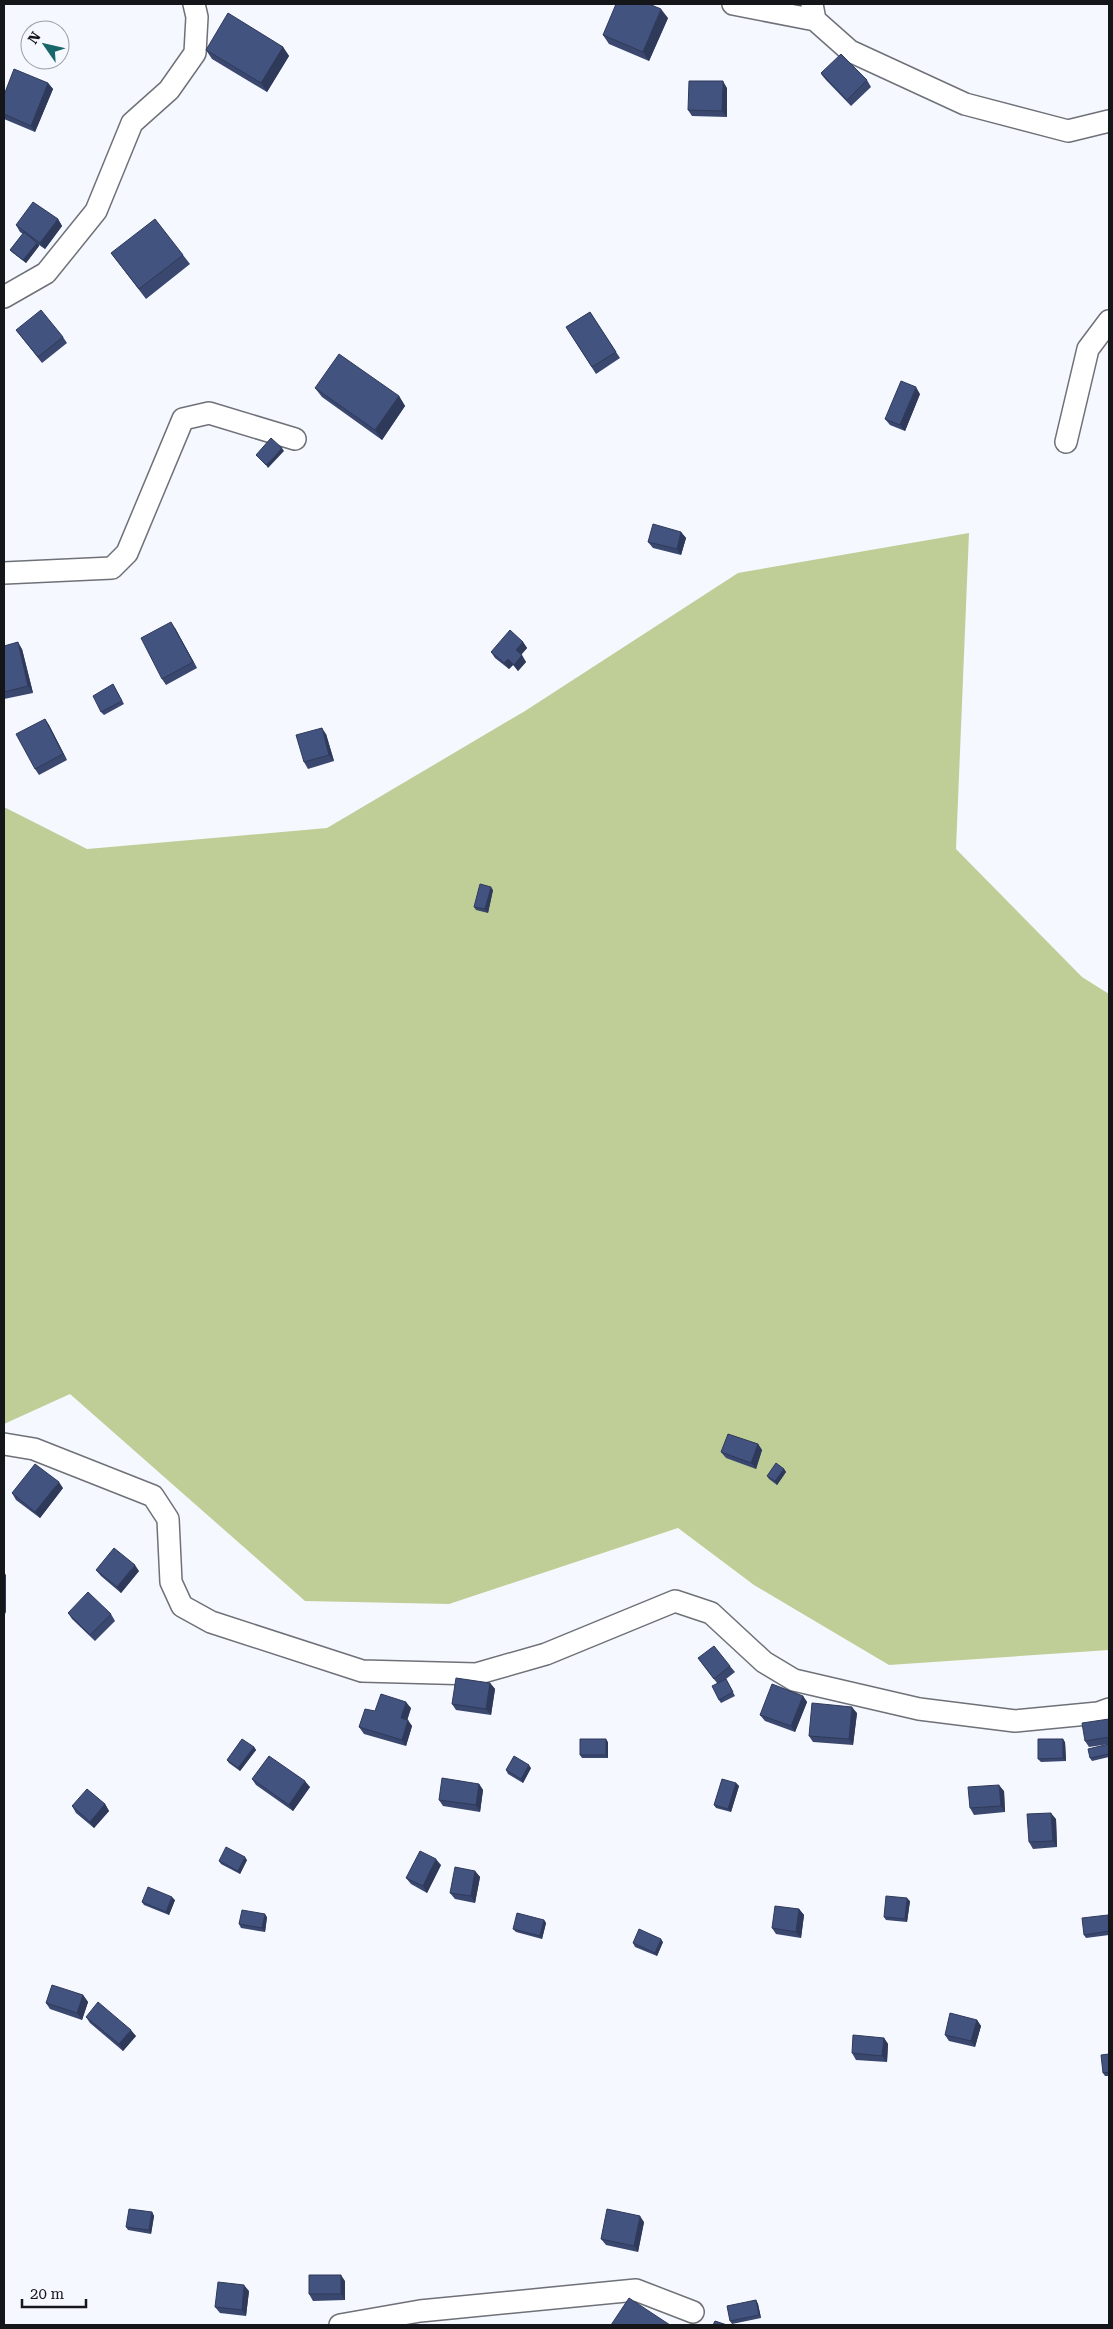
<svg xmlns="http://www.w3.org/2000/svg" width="1113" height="2329" font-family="'Roboto Serif',serif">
<rect width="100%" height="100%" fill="#f5f8ff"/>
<path fill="#bfce97" d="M 969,533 L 956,849 L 1082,977 L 1109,994 L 1109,1650 L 889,1665 L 754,1585 L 678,1528 L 449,1604 L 305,1601 L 70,1394 L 4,1424 L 4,807 L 87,849 L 327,828 L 525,711 L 738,573 Z"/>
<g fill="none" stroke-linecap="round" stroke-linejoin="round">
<defs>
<path id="minor" d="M 733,4 L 815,20
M 812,4 L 815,20 L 850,51 L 965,104 L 1068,131 L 1109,121
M 4,297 L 46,273 L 96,211 L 132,123 L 169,90 L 195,53 L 197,17 L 194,4
M 1066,442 L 1088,349 L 1109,321
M 4,573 L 112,568 L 127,553 L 183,419 L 209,413 L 295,439
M 4,1444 L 34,1449 L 153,1496 L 168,1519 L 171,1582 L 182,1606 L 211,1622 L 362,1671 L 476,1674 L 546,1654 L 675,1601 L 711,1613 L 764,1662 L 794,1680 L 919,1709 L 1015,1721 L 1098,1713 L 1109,1709
M 340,2325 L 420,2311 L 636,2290 L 693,2312"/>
</defs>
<use href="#minor" stroke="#6e7177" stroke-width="24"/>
<use href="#minor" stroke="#fff" stroke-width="21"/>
</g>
<path fill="#3a476e" d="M 668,18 L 649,61 L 609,44 L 603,35 Z
M 283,47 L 289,56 L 267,92 L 212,59 L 206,50 Z
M 821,74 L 867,80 L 871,87 L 851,106 L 826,80 Z
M 48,83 L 53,89 L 35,132 L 4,119 L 4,95 Z
M 727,88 L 727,117 L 692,116 L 688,110 Z
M 58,219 L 62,226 L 45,249 L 39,245 L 39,246 L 26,263 L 13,253 L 10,250 L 23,234 L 20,232 L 16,225 Z
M 111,253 L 183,255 L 190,264 L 146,299 Z
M 590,312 L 620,358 L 596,374 L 566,327 Z
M 16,330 L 63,337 L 67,343 L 42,363 Z
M 315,388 L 399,396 L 405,406 L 382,440 L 322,397 Z
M 920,394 L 905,431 L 890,425 L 885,419 Z
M 681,532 L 686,538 L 681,555 L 653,548 L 648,542 Z
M 175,628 L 197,668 L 166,685 L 162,679 Z
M 523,642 L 527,648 L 521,655 L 526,662 L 518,671 L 513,665 L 509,669 L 495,658 L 491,652 Z
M 4,646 L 22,649 L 33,693 L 4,699 Z
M 113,684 L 124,704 L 104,715 L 101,712 Z
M 45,719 L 49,725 L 67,760 L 39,775 L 35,769 Z
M 326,734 L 334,761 L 308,769 L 304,762 Z
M 493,890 L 488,913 L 476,910 L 474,907 Z
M 758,1444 L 762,1450 L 756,1469 L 726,1458 L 721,1452 Z
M 784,1469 L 786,1472 L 777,1485 L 769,1479 L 767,1476 Z
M 63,1488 L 40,1518 L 16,1500 L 12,1493 Z
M 96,1570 L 139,1571 L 121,1593 L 101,1576 Z
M 68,1613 L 111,1614 L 115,1621 L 95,1641 L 72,1619 Z
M 698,1658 L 730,1666 L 735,1672 L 726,1679 L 735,1696 L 721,1703 L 719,1700 L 717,1683 Z
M 490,1683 L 495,1689 L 491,1715 L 456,1710 L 452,1704 Z
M 803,1696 L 807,1702 L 795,1732 L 765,1721 L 760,1715 Z
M 411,1708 L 407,1720 L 412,1726 L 406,1746 L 364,1734 L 359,1727 L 375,1711 Z
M 857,1713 L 853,1745 L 813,1742 L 809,1736 Z
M 1109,1719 L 1109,1744 L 1089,1747 L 1085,1741 Z
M 608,1742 L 608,1758 L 582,1758 L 580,1755 Z
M 1065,1742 L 1066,1761 L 1041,1762 L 1038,1759 Z
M 1109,1744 L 1109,1757 L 1092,1761 L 1090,1758 Z
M 254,1747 L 256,1750 L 240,1771 L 229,1763 L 227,1760 Z
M 531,1768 L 523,1783 L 508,1774 L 506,1770 Z
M 252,1779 L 310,1787 L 293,1811 L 256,1785 Z
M 736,1783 L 739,1786 L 731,1812 L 716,1808 L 714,1805 Z
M 479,1784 L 483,1790 L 480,1812 L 443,1806 L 439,1800 Z
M 1004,1791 L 1005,1812 L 974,1815 L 970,1808 Z
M 105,1804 L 109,1811 L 94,1828 L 76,1813 L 72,1806 Z
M 1056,1819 L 1057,1847 L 1033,1849 L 1029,1842 Z
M 247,1860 L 240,1874 L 221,1864 L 219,1861 Z
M 441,1865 L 427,1893 L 411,1884 L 406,1878 Z
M 475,1871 L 480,1877 L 475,1903 L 455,1899 L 450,1893 Z
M 175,1900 L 169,1915 L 144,1905 L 142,1902 Z
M 910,1901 L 907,1922 L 886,1920 L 884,1917 Z
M 799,1909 L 804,1915 L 801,1938 L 776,1934 L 772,1928 Z
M 267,1917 L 265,1932 L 241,1928 L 239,1924 Z
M 1109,1917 L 1109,1935 L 1086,1938 L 1084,1935 Z
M 544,1920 L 546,1923 L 542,1939 L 516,1932 L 513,1929 Z
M 663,1942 L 657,1956 L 635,1947 L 633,1943 Z
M 83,1995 L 88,2002 L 82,2020 L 50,2009 L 46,2003 Z
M 86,2017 L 136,2036 L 123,2051 L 90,2023 Z
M 977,2020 L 981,2026 L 975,2047 L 949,2041 L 945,2035 Z
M 884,2038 L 888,2044 L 887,2062 L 856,2060 L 852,2053 Z
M 1109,2054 L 1109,2076 L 1105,2076 L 1103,2073 Z
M 152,2212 L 154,2216 L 151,2234 L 128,2230 L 126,2227 Z
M 644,2222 L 638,2252 L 606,2245 L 601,2239 Z
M 345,2281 L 345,2300 L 313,2301 L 309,2294 Z
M 249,2291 L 246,2316 L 220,2313 L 215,2307 Z
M 756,2300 L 758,2304 L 761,2318 L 732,2324 L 730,2321 Z"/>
<path fill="#2f3a5a" d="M 661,9 L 668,18 L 649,61 L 643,52 Z
M 283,47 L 289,56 L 267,92 L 261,83 Z
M 723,81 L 727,88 L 727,117 L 722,111 Z
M 48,83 L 53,89 L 35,132 L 31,126 Z
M 58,219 L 62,226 L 45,249 L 40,243 Z
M 37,243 L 39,246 L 26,263 L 23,260 Z
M 916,387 L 920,394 L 905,431 L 900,425 Z
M 399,396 L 405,406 L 382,440 L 375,430 Z
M 282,448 L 284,451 L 268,468 L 266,465 Z
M 681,532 L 686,538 L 681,555 L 677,549 Z
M 171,622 L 175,628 L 197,668 L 193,662 Z
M 18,642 L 22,649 L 33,693 L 28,686 Z
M 523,642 L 527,648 L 520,656 L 516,650 Z
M 522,655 L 526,662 L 518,671 L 514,665 Z
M 508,659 L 513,665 L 509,669 L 504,663 Z
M 45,719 L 49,725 L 67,760 L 63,754 Z
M 322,728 L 326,734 L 334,761 L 329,755 Z
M 491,887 L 493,890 L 488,913 L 485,909 Z
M 758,1444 L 762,1450 L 756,1469 L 751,1463 Z
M 784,1469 L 786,1472 L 777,1485 L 775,1481 Z
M 59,1482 L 63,1488 L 40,1518 L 35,1512 Z
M 135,1565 L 139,1571 L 121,1593 L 117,1587 Z
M 4,1572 L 6,1575 L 6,1614 L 4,1610 Z
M 490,1683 L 495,1689 L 491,1715 L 486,1709 Z
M 803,1696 L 807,1702 L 795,1732 L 791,1726 Z
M 406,1702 L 411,1708 L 406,1724 L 401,1718 Z
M 852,1707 L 857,1713 L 853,1745 L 849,1739 Z
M 408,1720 L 412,1726 L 406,1746 L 402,1740 Z
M 606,1739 L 608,1742 L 608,1758 L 606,1755 Z
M 1063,1739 L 1065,1742 L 1066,1761 L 1063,1758 Z
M 254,1747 L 256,1750 L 240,1771 L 238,1768 Z
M 529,1765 L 531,1768 L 523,1783 L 521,1779 Z
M 305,1781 L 310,1787 L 293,1811 L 289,1805 Z
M 736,1783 L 739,1786 L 731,1812 L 728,1809 Z
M 479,1784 L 483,1790 L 480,1812 L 476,1805 Z
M 999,1785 L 1004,1791 L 1005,1812 L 1001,1806 Z
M 105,1804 L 109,1811 L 94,1828 L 90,1822 Z
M 1051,1813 L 1056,1819 L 1057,1847 L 1053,1841 Z
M 245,1857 L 247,1860 L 240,1874 L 238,1871 Z
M 436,1859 L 441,1865 L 427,1893 L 423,1886 Z
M 475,1871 L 480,1877 L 475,1903 L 471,1896 Z
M 172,1897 L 175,1900 L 169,1915 L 166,1912 Z
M 907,1898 L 910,1901 L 907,1922 L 905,1919 Z
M 799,1909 L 804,1915 L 801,1938 L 796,1932 Z
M 265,1914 L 267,1917 L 265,1932 L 262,1928 Z
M 544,1920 L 546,1923 L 542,1939 L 540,1936 Z
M 661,1939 L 663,1942 L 657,1956 L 655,1953 Z
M 83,1995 L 88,2002 L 82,2020 L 77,2013 Z
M 977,2020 L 981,2026 L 975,2047 L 971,2041 Z
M 131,2030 L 136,2036 L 123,2051 L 119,2044 Z
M 884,2038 L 888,2044 L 887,2062 L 882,2056 Z
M 152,2212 L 154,2216 L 151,2234 L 149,2230 Z
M 640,2216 L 644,2222 L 638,2252 L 634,2246 Z
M 341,2275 L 345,2281 L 345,2300 L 341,2294 Z
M 244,2285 L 249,2291 L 246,2316 L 242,2310 Z
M 756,2300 L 758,2304 L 761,2318 L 759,2315 Z"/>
<path fill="#435380" stroke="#2f3a5a" d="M 616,4 L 649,4 L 661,9 L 643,52 L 603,35 Z
M 228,13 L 283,47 L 261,83 L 206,50 Z
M 841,54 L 867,80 L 847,100 L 821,73 Z
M 14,69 L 48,83 L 31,126 L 4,114 L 4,95 Z
M 689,81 L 723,81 L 722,111 L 688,110 Z
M 33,202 L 58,219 L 40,243 L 16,225 Z
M 155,219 L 183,255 L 139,289 L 111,253 Z
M 24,232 L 37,243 L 23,260 L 10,250 Z
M 41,310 L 63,337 L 38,357 L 16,330 Z
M 590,312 L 616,352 L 592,367 L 566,327 Z
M 339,354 L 399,396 L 375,430 L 315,388 Z
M 901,381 L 916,387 L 900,425 L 885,419 Z
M 271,438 L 282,448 L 266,465 L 256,455 Z
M 653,524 L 681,532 L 677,549 L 648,542 Z
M 171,622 L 193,662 L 162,679 L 141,638 Z
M 510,630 L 523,642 L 516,650 L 522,655 L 514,665 L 508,659 L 504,663 L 491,652 Z
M 18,642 L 28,686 L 4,692 L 4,646 Z
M 113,684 L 122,701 L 101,712 L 93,696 Z
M 45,719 L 63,754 L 35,769 L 16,734 Z
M 322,728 L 329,755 L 304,762 L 296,735 Z
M 480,884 L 491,887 L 485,909 L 474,907 Z
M 728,1434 L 758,1444 L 751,1463 L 721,1452 Z
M 776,1463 L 784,1469 L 775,1481 L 767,1476 Z
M 35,1464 L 59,1482 L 35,1512 L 12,1493 Z
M 114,1548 L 135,1565 L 117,1587 L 96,1570 Z
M 88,1592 L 111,1614 L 90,1635 L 68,1613 Z
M 714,1646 L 730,1666 L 714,1679 L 698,1658 Z
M 456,1678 L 490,1683 L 486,1709 L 452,1704 Z
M 726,1679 L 733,1692 L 719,1700 L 712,1686 Z
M 772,1684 L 803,1696 L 791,1726 L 760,1715 Z
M 381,1694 L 406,1702 L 401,1718 L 408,1720 L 402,1740 L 359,1727 L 365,1709 L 375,1711 Z
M 812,1703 L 852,1707 L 849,1739 L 809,1736 Z
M 1109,1719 L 1109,1737 L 1085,1741 L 1082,1723 Z
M 242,1739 L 254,1747 L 238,1768 L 227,1760 Z
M 580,1739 L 606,1739 L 606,1755 L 580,1755 Z
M 1038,1739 L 1063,1739 L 1063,1758 L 1038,1759 Z
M 1109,1744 L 1109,1754 L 1090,1758 L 1088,1749 Z
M 269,1756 L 305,1781 L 289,1805 L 252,1779 Z
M 514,1756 L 529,1765 L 521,1779 L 506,1770 Z
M 442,1778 L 479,1784 L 476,1805 L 439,1800 Z
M 722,1779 L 736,1783 L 728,1809 L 714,1805 Z
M 999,1785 L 1001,1806 L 970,1808 L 968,1787 Z
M 87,1789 L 105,1804 L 90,1822 L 72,1806 Z
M 1051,1813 L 1053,1841 L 1029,1842 L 1027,1814 Z
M 226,1847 L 245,1857 L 238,1871 L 219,1861 Z
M 420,1851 L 436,1859 L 423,1886 L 406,1878 Z
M 455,1867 L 475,1871 L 471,1896 L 450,1893 Z
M 148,1887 L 172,1897 L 166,1912 L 142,1902 Z
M 886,1896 L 907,1898 L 905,1919 L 884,1917 Z
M 775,1906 L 799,1909 L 796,1932 L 772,1928 Z
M 242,1910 L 265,1914 L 262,1928 L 239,1924 Z
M 517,1913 L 544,1920 L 540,1936 L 513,1929 Z
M 1108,1915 L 1109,1931 L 1084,1935 L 1082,1918 Z
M 639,1929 L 661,1939 L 655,1953 L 633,1943 Z
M 52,1985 L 83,1995 L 77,2013 L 46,2003 Z
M 98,2002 L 131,2030 L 119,2044 L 86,2017 Z
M 950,2013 L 977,2020 L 971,2041 L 945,2035 Z
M 853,2035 L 884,2038 L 882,2056 L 852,2053 Z
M 1109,2054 L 1109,2072 L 1103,2073 L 1101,2055 Z
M 129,2209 L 152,2212 L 149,2230 L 126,2227 Z
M 607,2209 L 640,2216 L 634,2246 L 601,2239 Z
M 309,2275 L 341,2275 L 341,2294 L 309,2294 Z
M 218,2282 L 244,2285 L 242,2310 L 215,2307 Z
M 629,2298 L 670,2325 L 611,2325 Z
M 756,2300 L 759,2315 L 730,2321 L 727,2306 Z
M 715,2321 L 727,2325 L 713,2325 Z"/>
<rect width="1113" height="2329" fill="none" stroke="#151619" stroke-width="10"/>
<g transform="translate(45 45) rotate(304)"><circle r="24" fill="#f5f8ff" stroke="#9b9ea3"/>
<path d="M0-4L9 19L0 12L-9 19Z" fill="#176669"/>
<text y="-8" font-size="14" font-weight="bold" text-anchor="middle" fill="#151619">N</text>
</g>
<path d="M22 2299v8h64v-8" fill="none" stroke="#151619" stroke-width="2.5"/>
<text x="30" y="2299" font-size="15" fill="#151619" stroke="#f5f8ff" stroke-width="4" paint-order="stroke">20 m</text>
</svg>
